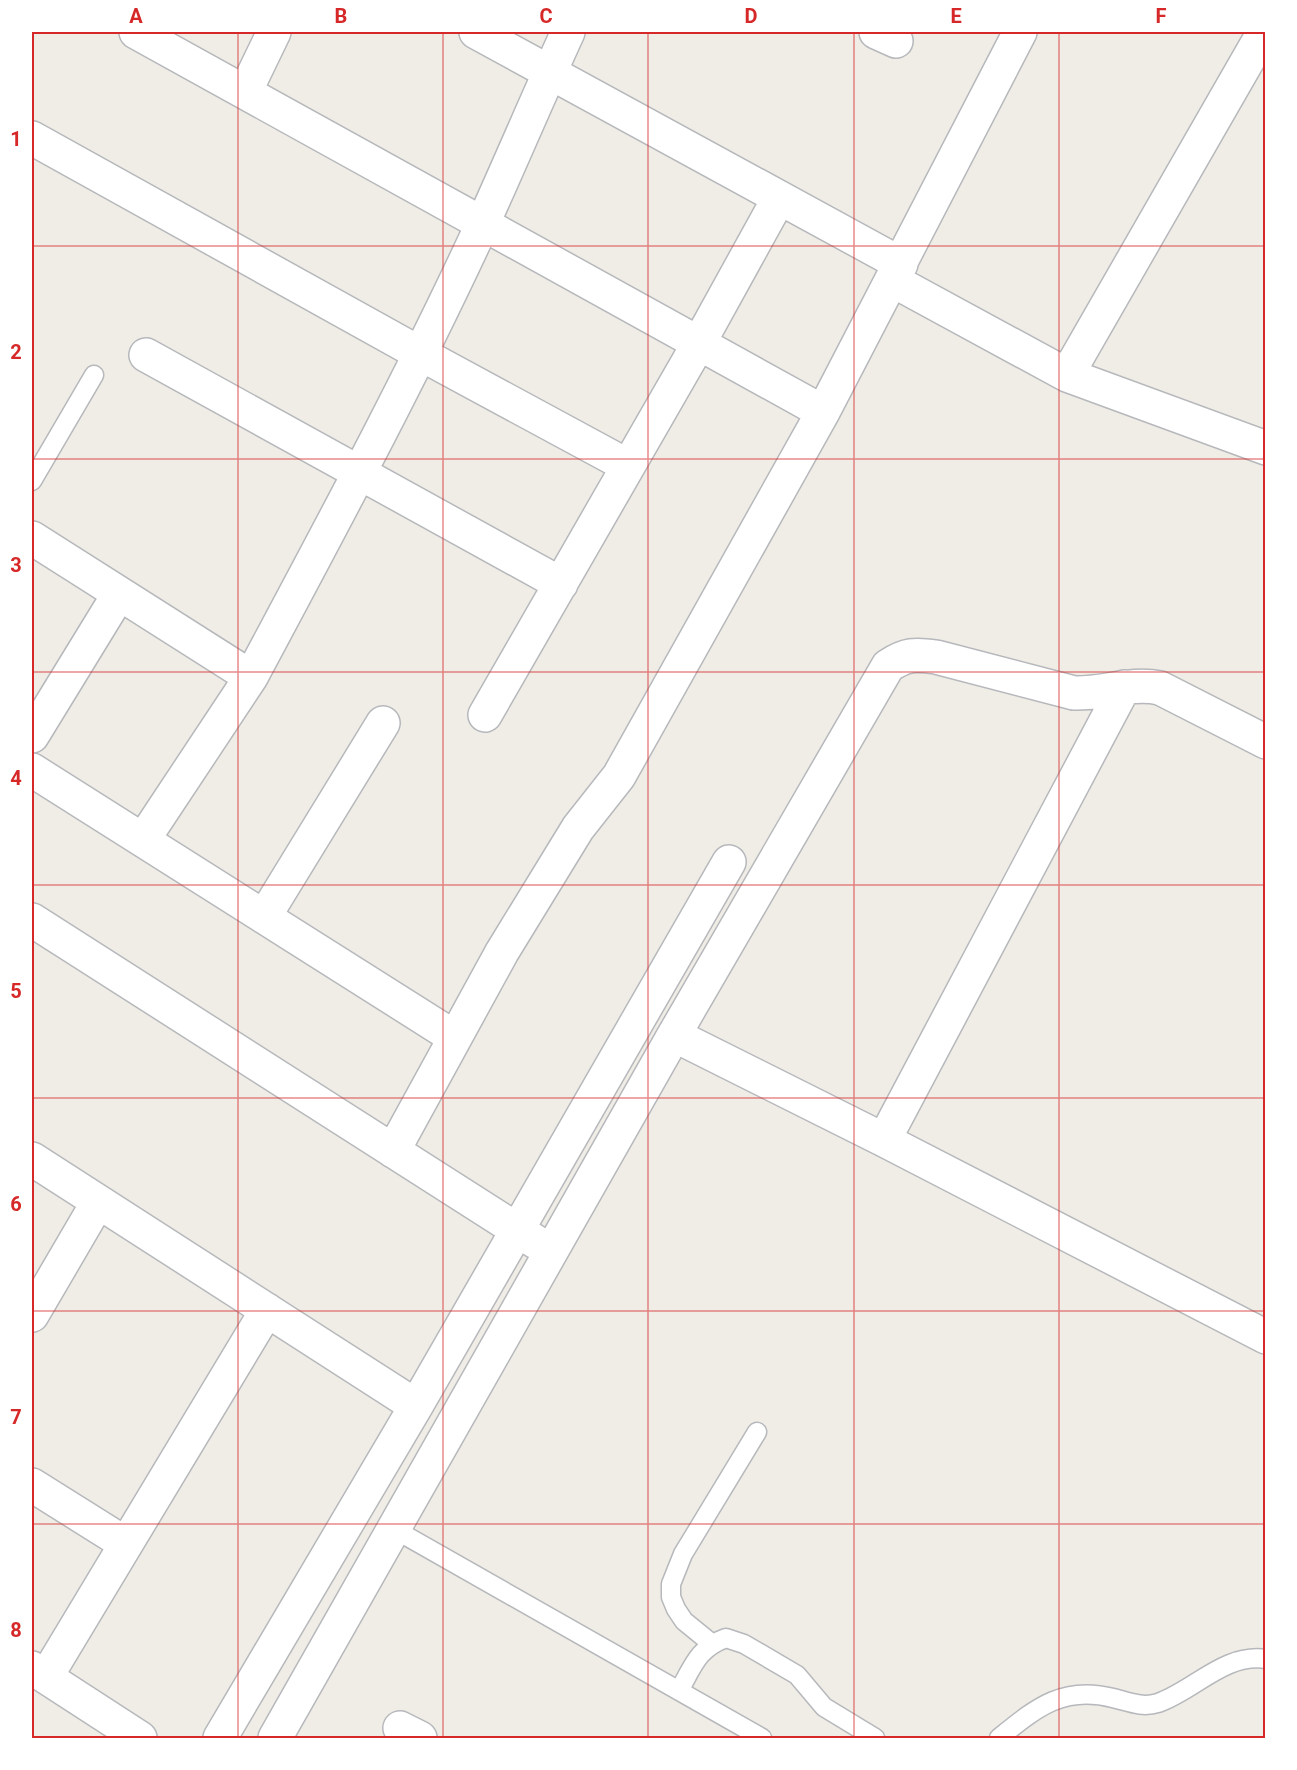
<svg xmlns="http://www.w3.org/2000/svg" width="1297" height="1770" font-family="Roboto,sans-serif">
<rect width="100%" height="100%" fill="#f0ede6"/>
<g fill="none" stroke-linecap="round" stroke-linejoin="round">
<defs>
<path id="lane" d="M 32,481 L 94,375
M 394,1529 L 762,1738
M 711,1643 L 684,1621 L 676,1609 L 671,1597 L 671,1584 L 683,1554 L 757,1432
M 679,1691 C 693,1666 698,1648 726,1638 L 744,1644 L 797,1675 L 824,1707 L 875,1738
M 999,1738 C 1036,1708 1063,1685 1113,1698 C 1129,1702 1142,1708 1158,1703 C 1195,1690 1224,1653 1266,1659"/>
<path id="street" d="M 136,32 L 823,412
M 476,32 L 901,264
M 876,32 L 896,41
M 245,92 L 274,32
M 32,138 L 419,353 L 628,466
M 892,280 L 1067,375 L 1266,448
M 146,355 L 561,584
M 1067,375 L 1264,32
M 32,538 L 251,677 C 331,527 412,377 483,223 C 512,159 539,95 568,32
M 485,715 L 699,343 L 779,198
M 32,736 L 119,594
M 32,770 L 454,1037
M 143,840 L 251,677
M 264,917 L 383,723
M 32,920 L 536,1242
M 674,1035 L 884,1140 L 1266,1337
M 884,1140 L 1124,687
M 393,1151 L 502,952 L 578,828 L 619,776 L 823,412 L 1020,32
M 32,1159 L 416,1406
M 32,1315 L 98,1202
M 32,1485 L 126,1544
M 32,1668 L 140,1738
M 46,1677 L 267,1310
M 400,1728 L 420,1738
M 220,1738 L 416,1406 L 729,862
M 275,1738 L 674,1035 L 888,666 C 906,654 915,654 936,657 L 1074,693 C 1103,694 1131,682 1160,688 L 1266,742"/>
</defs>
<use href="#lane" stroke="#b6b8bc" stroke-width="21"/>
<use href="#street" stroke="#b6b8bc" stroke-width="36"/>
<use href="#lane" stroke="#fff" stroke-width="18"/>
<use href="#street" stroke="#fff" stroke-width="33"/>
</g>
<path fill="none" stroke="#d62828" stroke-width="1.5" stroke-opacity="0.55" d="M 238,32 L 238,1738M 443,32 L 443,1738M 648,32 L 648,1738M 854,32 L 854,1738M 1059,32 L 1059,1738M 32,246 L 1266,246M 32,459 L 1266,459M 32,672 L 1266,672M 32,885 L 1266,885M 32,1098 L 1266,1098M 32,1311 L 1266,1311M 32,1524 L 1266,1524"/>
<rect width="1297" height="1770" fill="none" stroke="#ffffff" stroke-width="66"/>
<rect x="33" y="33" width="1231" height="1704" fill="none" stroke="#d62828" stroke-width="2"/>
<g font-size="20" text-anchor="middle" font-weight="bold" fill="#d62828">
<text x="136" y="23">A</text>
<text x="341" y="23">B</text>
<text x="546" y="23">C</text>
<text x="751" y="23">D</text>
<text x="956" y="23">E</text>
<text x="1161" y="23">F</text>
<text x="16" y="146">1</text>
<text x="16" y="359">2</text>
<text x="16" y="572">3</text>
<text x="16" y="785">4</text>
<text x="16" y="998">5</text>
<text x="16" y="1211">6</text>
<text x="16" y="1424">7</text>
<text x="16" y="1637">8</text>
</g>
</svg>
